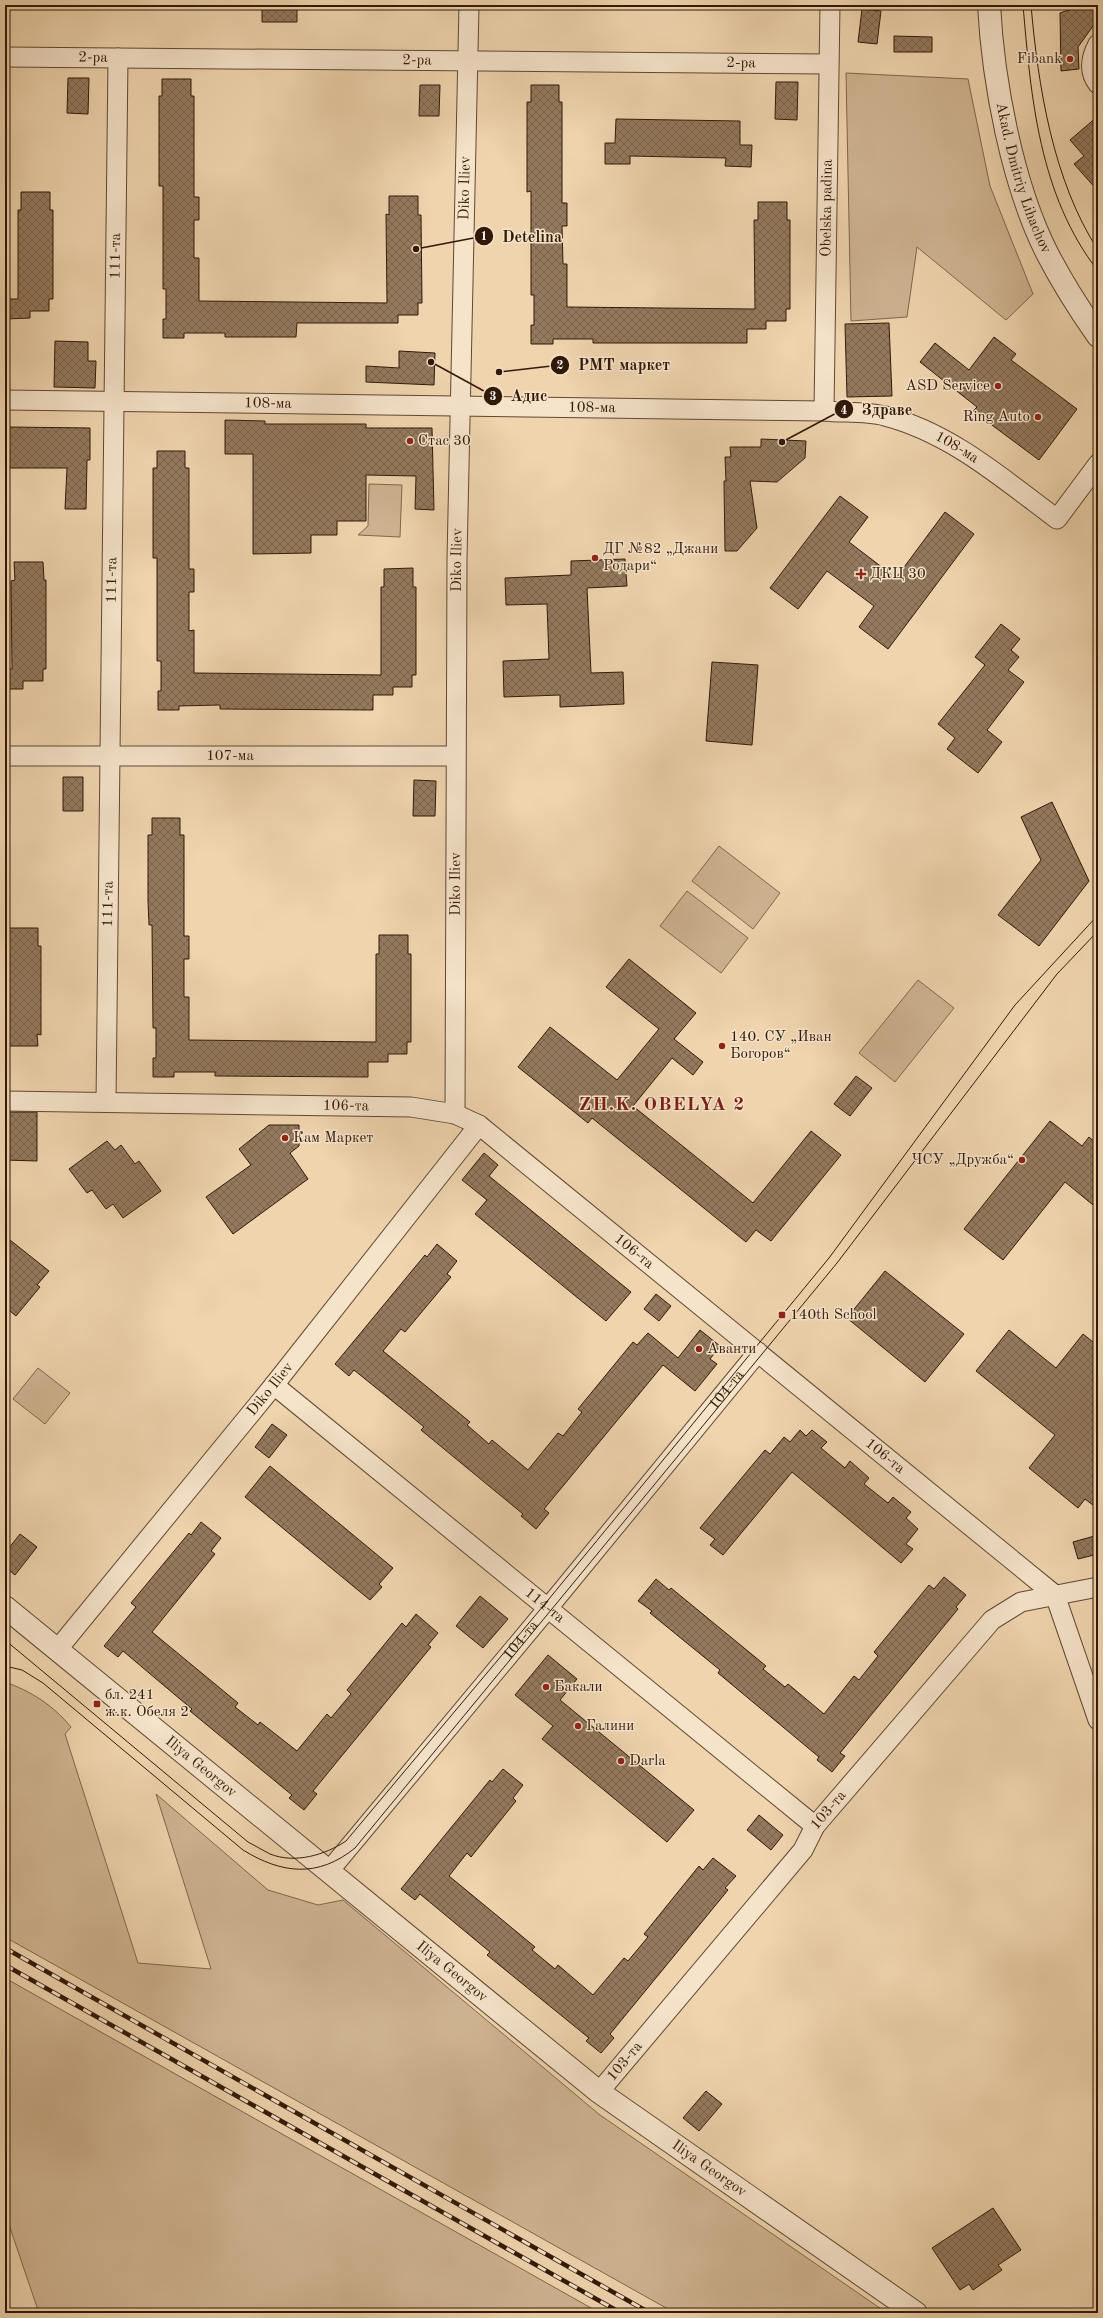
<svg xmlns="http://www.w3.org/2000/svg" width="1103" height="2318" font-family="'Old Standard TT',serif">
<defs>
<pattern id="building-cross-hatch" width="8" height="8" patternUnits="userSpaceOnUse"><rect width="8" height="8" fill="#947a5e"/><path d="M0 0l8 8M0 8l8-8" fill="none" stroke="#79634c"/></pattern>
</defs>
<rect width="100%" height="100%" fill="#efd4ae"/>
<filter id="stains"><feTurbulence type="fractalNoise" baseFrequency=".005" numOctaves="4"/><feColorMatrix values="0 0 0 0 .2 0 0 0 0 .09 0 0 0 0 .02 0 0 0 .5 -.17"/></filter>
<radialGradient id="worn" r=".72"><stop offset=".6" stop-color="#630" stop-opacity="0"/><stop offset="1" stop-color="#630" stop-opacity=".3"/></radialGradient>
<path fill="#cfb492" stroke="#80664c" d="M 846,73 L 968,79 L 990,186 L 1033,294 L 1006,320 L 917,247 L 907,317 L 851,321 Z
M 369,484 L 402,485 L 400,537 L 358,535 L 368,526 Z
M 719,846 L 780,893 L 753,929 L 692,881 Z
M 687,891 L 748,938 L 721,973 L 660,926 Z
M 918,980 L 954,1008 L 895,1082 L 859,1053 Z
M 38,1368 L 70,1393 L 45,1424 L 13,1399 Z
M 5,1682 C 31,1691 54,1706 71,1727 L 65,1734 L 138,1963 L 211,1969 L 156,1794 L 268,1890 L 318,1905 L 343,1900 L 600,2115 L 887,2313 L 675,2313 L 5,1937 Z
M 5,1978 L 600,2313 L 39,2313 L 5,2213 Z"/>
<path fill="url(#building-cross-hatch)" stroke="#321907" d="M 262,5 L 297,5 L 297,22 L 262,22 Z
M 1083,5 L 1098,5 L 1098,19 L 1078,47 L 1079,69 L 1061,71 L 1060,13 Z
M 862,9 L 881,11 L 877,44 L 858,42 Z
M 894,36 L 932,37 L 932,52 L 894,52 Z
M 68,78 L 89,78 L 88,114 L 67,113 Z
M 162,79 L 191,79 L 191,96 L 194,96 L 194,197 L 199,197 L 199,220 L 194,220 L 194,258 L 199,258 L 199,301 L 387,303 L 386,214 L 389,215 L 389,196 L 418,196 L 418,215 L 421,215 L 422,303 L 418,303 L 418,315 L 398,315 L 398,323 L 297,323 L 296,337 L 225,337 L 225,333 L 184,333 L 184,338 L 163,338 L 163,319 L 166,319 L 166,289 L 163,289 L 163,186 L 159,186 L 159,96 L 162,96 Z
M 776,82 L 798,82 L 797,120 L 775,119 Z
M 420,85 L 440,85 L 439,116 L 419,116 Z
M 531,85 L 559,85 L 559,102 L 562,102 L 562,203 L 567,203 L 567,226 L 562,226 L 563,264 L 567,264 L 567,307 L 755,309 L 754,220 L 758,220 L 758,202 L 787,202 L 787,220 L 790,220 L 790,309 L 786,309 L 786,321 L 766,321 L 766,329 L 747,329 L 747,343 L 593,343 L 593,339 L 553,339 L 553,344 L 531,344 L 531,325 L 534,325 L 534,295 L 531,295 L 531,191 L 527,192 L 527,102 L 531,102 Z
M 1098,116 L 1098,191 L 1074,164 L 1084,156 L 1070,140 Z
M 616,119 L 740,121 L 740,145 L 752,145 L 751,167 L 725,166 L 726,158 L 630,156 L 630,164 L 605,164 L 605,143 L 615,143 Z
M 21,192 L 50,192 L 50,210 L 53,210 L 53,299 L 49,299 L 49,311 L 30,311 L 30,318 L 5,319 L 5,299 L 18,299 L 18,210 L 21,210 Z
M 889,323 L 892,396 L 847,397 L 845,324 Z
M 994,337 L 1016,354 L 1011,360 L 1077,409 L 1039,460 L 973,411 L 977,407 L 920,362 L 935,343 L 969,370 Z
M 55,341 L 88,342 L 88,361 L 96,361 L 95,388 L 54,387 Z
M 399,351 L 435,353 L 434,385 L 366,382 L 366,366 L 399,368 Z
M 225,420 L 265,421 L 265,424 L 366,424 L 366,428 L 432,428 L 434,510 L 415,509 L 416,476 L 366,475 L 366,521 L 337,521 L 337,535 L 311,535 L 311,553 L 253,554 L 253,454 L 225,454 Z
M 9,427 L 90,428 L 90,460 L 87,460 L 86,509 L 65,509 L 67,468 L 9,468 Z
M 761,439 L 806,441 L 805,458 L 777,482 L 750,481 L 757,528 L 737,551 L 725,551 L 724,481 L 726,481 L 725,457 L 731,457 L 730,447 L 761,447 Z
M 157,451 L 185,451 L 185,468 L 189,468 L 189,569 L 194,569 L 194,592 L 189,592 L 189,631 L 194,630 L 194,673 L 381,675 L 381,587 L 384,587 L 384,569 L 413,568 L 413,587 L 416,587 L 416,675 L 412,675 L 412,687 L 393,687 L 393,695 L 373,695 L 373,710 L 220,709 L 220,705 L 179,706 L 179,710 L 158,710 L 158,691 L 161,691 L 161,661 L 157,661 L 157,558 L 153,558 L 153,468 L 157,468 Z
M 840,496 L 868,517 L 849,542 L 896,578 L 945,512 L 974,534 L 888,649 L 859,627 L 874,606 L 827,571 L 798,609 L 770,588 Z
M 625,559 L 627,586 L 587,588 L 591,673 L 623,672 L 624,704 L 560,707 L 560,695 L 504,697 L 503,661 L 549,659 L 547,604 L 506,605 L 505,578 L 571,575 L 571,561 Z
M 14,562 L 43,562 L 44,580 L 46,580 L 46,669 L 43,669 L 43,681 L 23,681 L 23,689 L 5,689 L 5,669 L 12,669 L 11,581 L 15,580 Z
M 1001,624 L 1020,639 L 1011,650 L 1019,657 L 1008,670 L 1024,682 L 987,730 L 1002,742 L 978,773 L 947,749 L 955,738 L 938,724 L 985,665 L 975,657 Z
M 712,662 L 758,665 L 752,745 L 706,741 Z
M 63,777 L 83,777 L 83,811 L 63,811 Z
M 414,780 L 436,781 L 435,816 L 413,816 Z
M 1052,802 L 1089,881 L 1039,946 L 998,915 L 1041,860 L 1021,817 Z
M 152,818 L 180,818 L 180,835 L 184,835 L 184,936 L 189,936 L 189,959 L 184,959 L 184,997 L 189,997 L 189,1040 L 376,1042 L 376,954 L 379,954 L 379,935 L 408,935 L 408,954 L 411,954 L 411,1042 L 407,1042 L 407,1054 L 388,1054 L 388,1062 L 368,1062 L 368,1077 L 215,1076 L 215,1072 L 174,1072 L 174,1077 L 153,1077 L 153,1058 L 156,1058 L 156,1028 L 153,1028 L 152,925 L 149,925 L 148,901 L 148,835 L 152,835 Z
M 9,928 L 38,928 L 38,946 L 41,946 L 41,1035 L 37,1034 L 38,1046 L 6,1046 L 6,946 L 9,946 Z
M 629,959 L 696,1013 L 674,1039 L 703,1062 L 693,1075 L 672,1058 L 633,1106 L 753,1203 L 811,1131 L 841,1155 L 771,1241 L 756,1230 L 746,1242 L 592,1118 L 588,1123 L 518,1067 L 550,1027 L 617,1080 L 659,1029 L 606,987 Z
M 856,1076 L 872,1088 L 850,1116 L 834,1104 Z
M 5,1112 L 37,1112 L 37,1161 L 5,1160 Z
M 1050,1121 L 1082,1146 L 1089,1137 L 1098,1145 L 1098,1209 L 1065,1182 L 1003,1260 L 964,1229 Z
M 269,1125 L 299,1125 L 299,1146 L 290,1153 L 308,1179 L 233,1234 L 206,1197 L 251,1165 L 239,1149 Z
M 107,1141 L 115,1150 L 121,1145 L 135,1164 L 139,1161 L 161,1191 L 123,1218 L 113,1204 L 106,1209 L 92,1190 L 87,1193 L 69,1169 Z
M 484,1153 L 498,1165 L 489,1176 L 631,1292 L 606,1321 L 475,1214 L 487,1200 L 462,1180 Z
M 5,1236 L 49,1271 L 37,1285 L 40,1287 L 16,1316 L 5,1307 Z
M 437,1244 L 457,1261 L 447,1274 L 451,1277 L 405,1332 L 401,1329 L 383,1351 L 470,1422 L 467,1425 L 489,1444 L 492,1440 L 528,1470 L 558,1433 L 563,1436 L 582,1412 L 578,1409 L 633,1342 L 637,1345 L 648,1333 L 678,1358 L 700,1330 L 720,1346 L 710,1359 L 717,1364 L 695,1391 L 663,1365 L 544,1509 L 549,1513 L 536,1529 L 521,1516 L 523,1514 L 421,1430 L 424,1427 L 406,1412 L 354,1370 L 349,1376 L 335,1364 L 425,1255 L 427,1257 Z
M 885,1271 L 964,1334 L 925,1382 L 847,1318 Z
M 656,1294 L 671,1306 L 659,1321 L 644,1309 Z
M 1009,1330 L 1056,1368 L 1083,1334 L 1098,1346 L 1098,1509 L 1085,1499 L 1078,1508 L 1029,1468 L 1055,1435 L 976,1371 Z
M 272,1424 L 287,1435 L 269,1458 L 255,1447 Z
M 800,1430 L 806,1436 L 812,1430 L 827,1442 L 821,1448 L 845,1468 L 850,1461 L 869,1478 L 864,1484 L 888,1503 L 893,1497 L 911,1512 L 906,1518 L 918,1529 L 906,1544 L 913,1549 L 901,1563 L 792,1472 L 723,1555 L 710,1545 L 715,1539 L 700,1528 L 765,1450 L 770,1454 L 784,1437 L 790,1442 Z
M 270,1466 L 393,1568 L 379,1584 L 382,1587 L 370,1600 L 245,1497 Z
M 201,1522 L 221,1538 L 211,1551 L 215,1554 L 152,1632 L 238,1703 L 235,1707 L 258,1725 L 260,1722 L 297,1751 L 327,1714 L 331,1718 L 351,1694 L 347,1690 L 402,1623 L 406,1627 L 416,1614 L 438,1633 L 428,1645 L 431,1647 L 313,1791 L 317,1794 L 304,1810 L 289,1798 L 292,1795 L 190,1711 L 192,1709 L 174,1694 L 123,1651 L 118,1657 L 104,1646 L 136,1607 L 131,1603 L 189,1533 L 191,1535 Z
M 20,1534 L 37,1547 L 15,1575 L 5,1567 L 5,1553 Z
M 1098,1535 L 1098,1554 L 1078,1559 L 1073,1542 Z
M 944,1577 L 966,1595 L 956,1607 L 958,1609 L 840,1753 L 845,1756 L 832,1772 L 817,1760 L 819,1757 L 718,1673 L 720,1670 L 650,1613 L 652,1611 L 638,1601 L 656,1579 L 669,1590 L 671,1588 L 766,1666 L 763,1669 L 785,1687 L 788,1684 L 824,1714 L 854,1676 L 859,1680 L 878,1656 L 874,1652 L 929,1585 L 934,1589 Z
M 480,1596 L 508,1619 L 483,1648 L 456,1626 Z
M 548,1655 L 577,1679 L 560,1700 L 694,1810 L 667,1842 L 542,1739 L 553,1726 L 515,1695 Z
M 503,1769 L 523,1785 L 513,1798 L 516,1801 L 471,1857 L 467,1853 L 449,1876 L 535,1947 L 532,1950 L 555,1969 L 558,1965 L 593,1995 L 624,1958 L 628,1961 L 648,1937 L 644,1934 L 699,1866 L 703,1870 L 713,1858 L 736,1876 L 725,1888 L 728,1890 L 610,2034 L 614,2038 L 601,2053 L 586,2041 L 589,2038 L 487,1955 L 490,1952 L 420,1894 L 415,1900 L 401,1889 L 490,1780 L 492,1782 Z
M 759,1815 L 783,1835 L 771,1850 L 747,1830 Z
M 706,2091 L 722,2104 L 699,2131 L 683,2118 Z
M 993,2208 L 1021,2250 L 998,2265 L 1002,2270 L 973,2290 L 969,2284 L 960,2290 L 932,2248 Z"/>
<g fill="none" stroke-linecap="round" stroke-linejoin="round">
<defs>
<g id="minor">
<path d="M 1098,44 C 1091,57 1088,71 1098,84"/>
<path id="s1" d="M 5,57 L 828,64"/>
<path id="s2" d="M 5,400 L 824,411 C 843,413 866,411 885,416 C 951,433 1003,479 1057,519 L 1098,464"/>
<path id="s3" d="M 824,411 L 830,5"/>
<path id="s4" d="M 5,756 L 455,756"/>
<path id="s5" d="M 5,1101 L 411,1107 L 455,1114 L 479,1125 L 1055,1595 L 1098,1720"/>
<path id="s6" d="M 106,1102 L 118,58"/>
<path id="s7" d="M 455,1114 L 457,559 L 469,5"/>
<path id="s8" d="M 274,1385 L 815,1826"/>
<path id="s9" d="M 57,1650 L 274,1385 L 479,1125"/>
<path id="s10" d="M 329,1871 L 548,1608 L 758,1352"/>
<path id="s11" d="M 599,2092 L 803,1850 L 815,1826 L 992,1620 L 1021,1602 L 1098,1587"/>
</g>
<g id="tertiary">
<path id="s12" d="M 989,5 C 993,81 1012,184 1047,253 C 1062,282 1079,309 1098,336"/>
<path id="s13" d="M 5,1607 L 599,2092 L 916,2313"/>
</g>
</defs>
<use href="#minor" stroke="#614831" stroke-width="21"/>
<use href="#tertiary" stroke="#614831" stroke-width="24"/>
<use href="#minor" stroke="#f5e3ca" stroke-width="19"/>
<use href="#tertiary" stroke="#f5e3ca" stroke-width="22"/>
<path stroke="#321907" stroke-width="1" d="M 1023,5 C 1031,98 1039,195 1098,271
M 1031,5 C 1038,86 1053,181 1098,250
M 5,1640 L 248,1842 C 255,1846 263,1850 270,1854 C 295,1864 325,1855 346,1841 L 544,1605 L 829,1258 L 1015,1005 L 1098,915
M 5,1666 L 22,1670 L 43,1683 L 243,1850 C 282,1874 318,1878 355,1848 L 837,1263 L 1057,974 L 1098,931"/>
<defs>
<path id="rail" d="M 5,1948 L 650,2313
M 5,1965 L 621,2313"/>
</defs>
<use href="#rail" stroke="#321907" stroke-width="4.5"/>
<use href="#rail" stroke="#f5e3ca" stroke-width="3" stroke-dasharray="9" stroke-linecap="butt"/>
</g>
<g fill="#8f2418" stroke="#f5e3ca" stroke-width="1.5">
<circle cx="1070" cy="59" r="4"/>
<circle cx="998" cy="386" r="4"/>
<circle cx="1038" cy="417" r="4"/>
<circle cx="410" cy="441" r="4"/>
<circle cx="595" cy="558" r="4"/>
<path d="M859 568h4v4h4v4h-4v4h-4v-4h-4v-4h4z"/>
<circle cx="722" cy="1046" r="4"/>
<circle cx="285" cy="1138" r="4"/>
<circle cx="1022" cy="1160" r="4"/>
<rect x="778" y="1311" width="8" height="8" rx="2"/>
<circle cx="699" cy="1349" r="4"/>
<circle cx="546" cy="1687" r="4"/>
<rect x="93" y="1700" width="8" height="8" rx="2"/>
<circle cx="578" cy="1726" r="4"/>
<circle cx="621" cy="1761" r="4"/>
</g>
<g text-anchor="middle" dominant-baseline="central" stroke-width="3" stroke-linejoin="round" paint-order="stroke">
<g font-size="15" fill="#321907" stroke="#f5e3ca">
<text stroke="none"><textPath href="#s1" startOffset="88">2-ра</textPath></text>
<text stroke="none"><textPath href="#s1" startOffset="412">2-ра</textPath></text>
<text stroke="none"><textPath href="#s1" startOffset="736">2-ра</textPath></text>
<text stroke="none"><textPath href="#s12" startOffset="177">Akad. Dmitriy Lihachov</textPath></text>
<text stroke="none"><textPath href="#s7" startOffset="926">Diko Iliev</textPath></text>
<text stroke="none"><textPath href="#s3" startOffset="203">Obelska padina</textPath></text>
<text stroke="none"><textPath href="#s6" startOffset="846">111-та</textPath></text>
<text stroke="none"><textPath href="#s2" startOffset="263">108-ма</textPath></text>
<text stroke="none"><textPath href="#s2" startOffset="587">108-ма</textPath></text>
<text stroke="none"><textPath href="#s2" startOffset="959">108-ма</textPath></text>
<text stroke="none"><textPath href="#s7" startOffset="554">Diko Iliev</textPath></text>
<text stroke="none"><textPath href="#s6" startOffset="522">111-та</textPath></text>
<text stroke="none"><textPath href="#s4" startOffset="225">107-ма</textPath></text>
<text stroke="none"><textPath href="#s7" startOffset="230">Diko Iliev</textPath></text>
<text stroke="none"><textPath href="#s6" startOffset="198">111-та</textPath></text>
<text stroke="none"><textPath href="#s5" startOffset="341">106-та</textPath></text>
<text stroke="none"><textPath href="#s5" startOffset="677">106-та</textPath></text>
<text stroke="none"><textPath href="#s9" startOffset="337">Diko Iliev</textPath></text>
<text stroke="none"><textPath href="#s10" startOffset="624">104-та</textPath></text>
<text stroke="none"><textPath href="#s5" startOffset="1001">106-та</textPath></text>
<text stroke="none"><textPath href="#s8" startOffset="349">114-та</textPath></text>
<text stroke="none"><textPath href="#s10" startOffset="300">104-та</textPath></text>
<text stroke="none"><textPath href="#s13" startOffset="253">Iliya Georgov</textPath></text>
<text stroke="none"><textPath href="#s11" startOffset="364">103-та</textPath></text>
<text stroke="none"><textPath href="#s13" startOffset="577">Iliya Georgov</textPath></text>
<text stroke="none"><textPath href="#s11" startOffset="40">103-та</textPath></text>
<text stroke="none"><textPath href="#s13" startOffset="901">Iliya Georgov</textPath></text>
</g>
<g font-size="15" fill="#321907" stroke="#f5e3ca" text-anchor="start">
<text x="1062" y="59" text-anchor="end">Fibank</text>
<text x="990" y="386" text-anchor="end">ASD Service</text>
<text x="1030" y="417" text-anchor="end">Ring Auto</text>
<text x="418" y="441">Стас 30</text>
<text x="603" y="549">ДГ №82 „Джани<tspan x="603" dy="17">Родари“</tspan></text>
<text x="870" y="574">ДКЦ 30</text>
<text x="730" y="1037">140. СУ „Иван<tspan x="730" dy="17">Богоров“</tspan></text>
<text x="293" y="1138">Кам Маркет</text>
<text x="1014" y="1160" text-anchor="end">ЧСУ „Дружба“</text>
<text x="790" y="1315">140th School</text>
<text x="707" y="1349">Аванти</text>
<text x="554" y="1687">Бакали</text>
<text x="105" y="1695">бл. 241<tspan x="105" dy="17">ж.к. Обеля 2</tspan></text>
<text x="586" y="1726">Галини</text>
<text x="629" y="1761">Darla</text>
</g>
<g font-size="19" font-weight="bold" letter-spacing="1" fill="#7a1f14" stroke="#f5e3ca">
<text x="662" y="1105">ZH.K. OBELYA 2</text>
</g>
</g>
<path fill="none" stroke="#321907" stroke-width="1.5" d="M416 249L484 236M499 372L560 365M431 362L493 396M782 442L844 409"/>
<g fill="#321907" stroke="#f5e3ca" stroke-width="1.5">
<circle cx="416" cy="249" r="4"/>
<circle cx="499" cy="372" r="4"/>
<circle cx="431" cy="362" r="4"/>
<circle cx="782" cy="442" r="4"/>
<circle cx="484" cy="236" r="10"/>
<circle cx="560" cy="365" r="10"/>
<circle cx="493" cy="396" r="10"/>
<circle cx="844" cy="409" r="10"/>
</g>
<g font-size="12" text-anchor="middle" font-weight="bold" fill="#fff">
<text x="484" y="240">1</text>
<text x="560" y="369">2</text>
<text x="493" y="400">3</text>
<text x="844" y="414">4</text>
</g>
<g font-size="16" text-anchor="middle" font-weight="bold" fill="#321907" stroke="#f5e3ca" stroke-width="3" stroke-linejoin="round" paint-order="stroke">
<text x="532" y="242">Detelina</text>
<text x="624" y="370">РМТ маркет</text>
<text x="529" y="401">Адис</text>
<text x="887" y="415">Здраве</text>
</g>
<rect width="1103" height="2318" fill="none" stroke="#efd4ae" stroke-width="20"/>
<rect x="6" y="6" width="1091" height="2306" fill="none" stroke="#321907" stroke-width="2"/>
<rect x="10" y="10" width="1083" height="2298" fill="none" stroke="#321907"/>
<rect width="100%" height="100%" filter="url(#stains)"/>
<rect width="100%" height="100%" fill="url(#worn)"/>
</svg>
